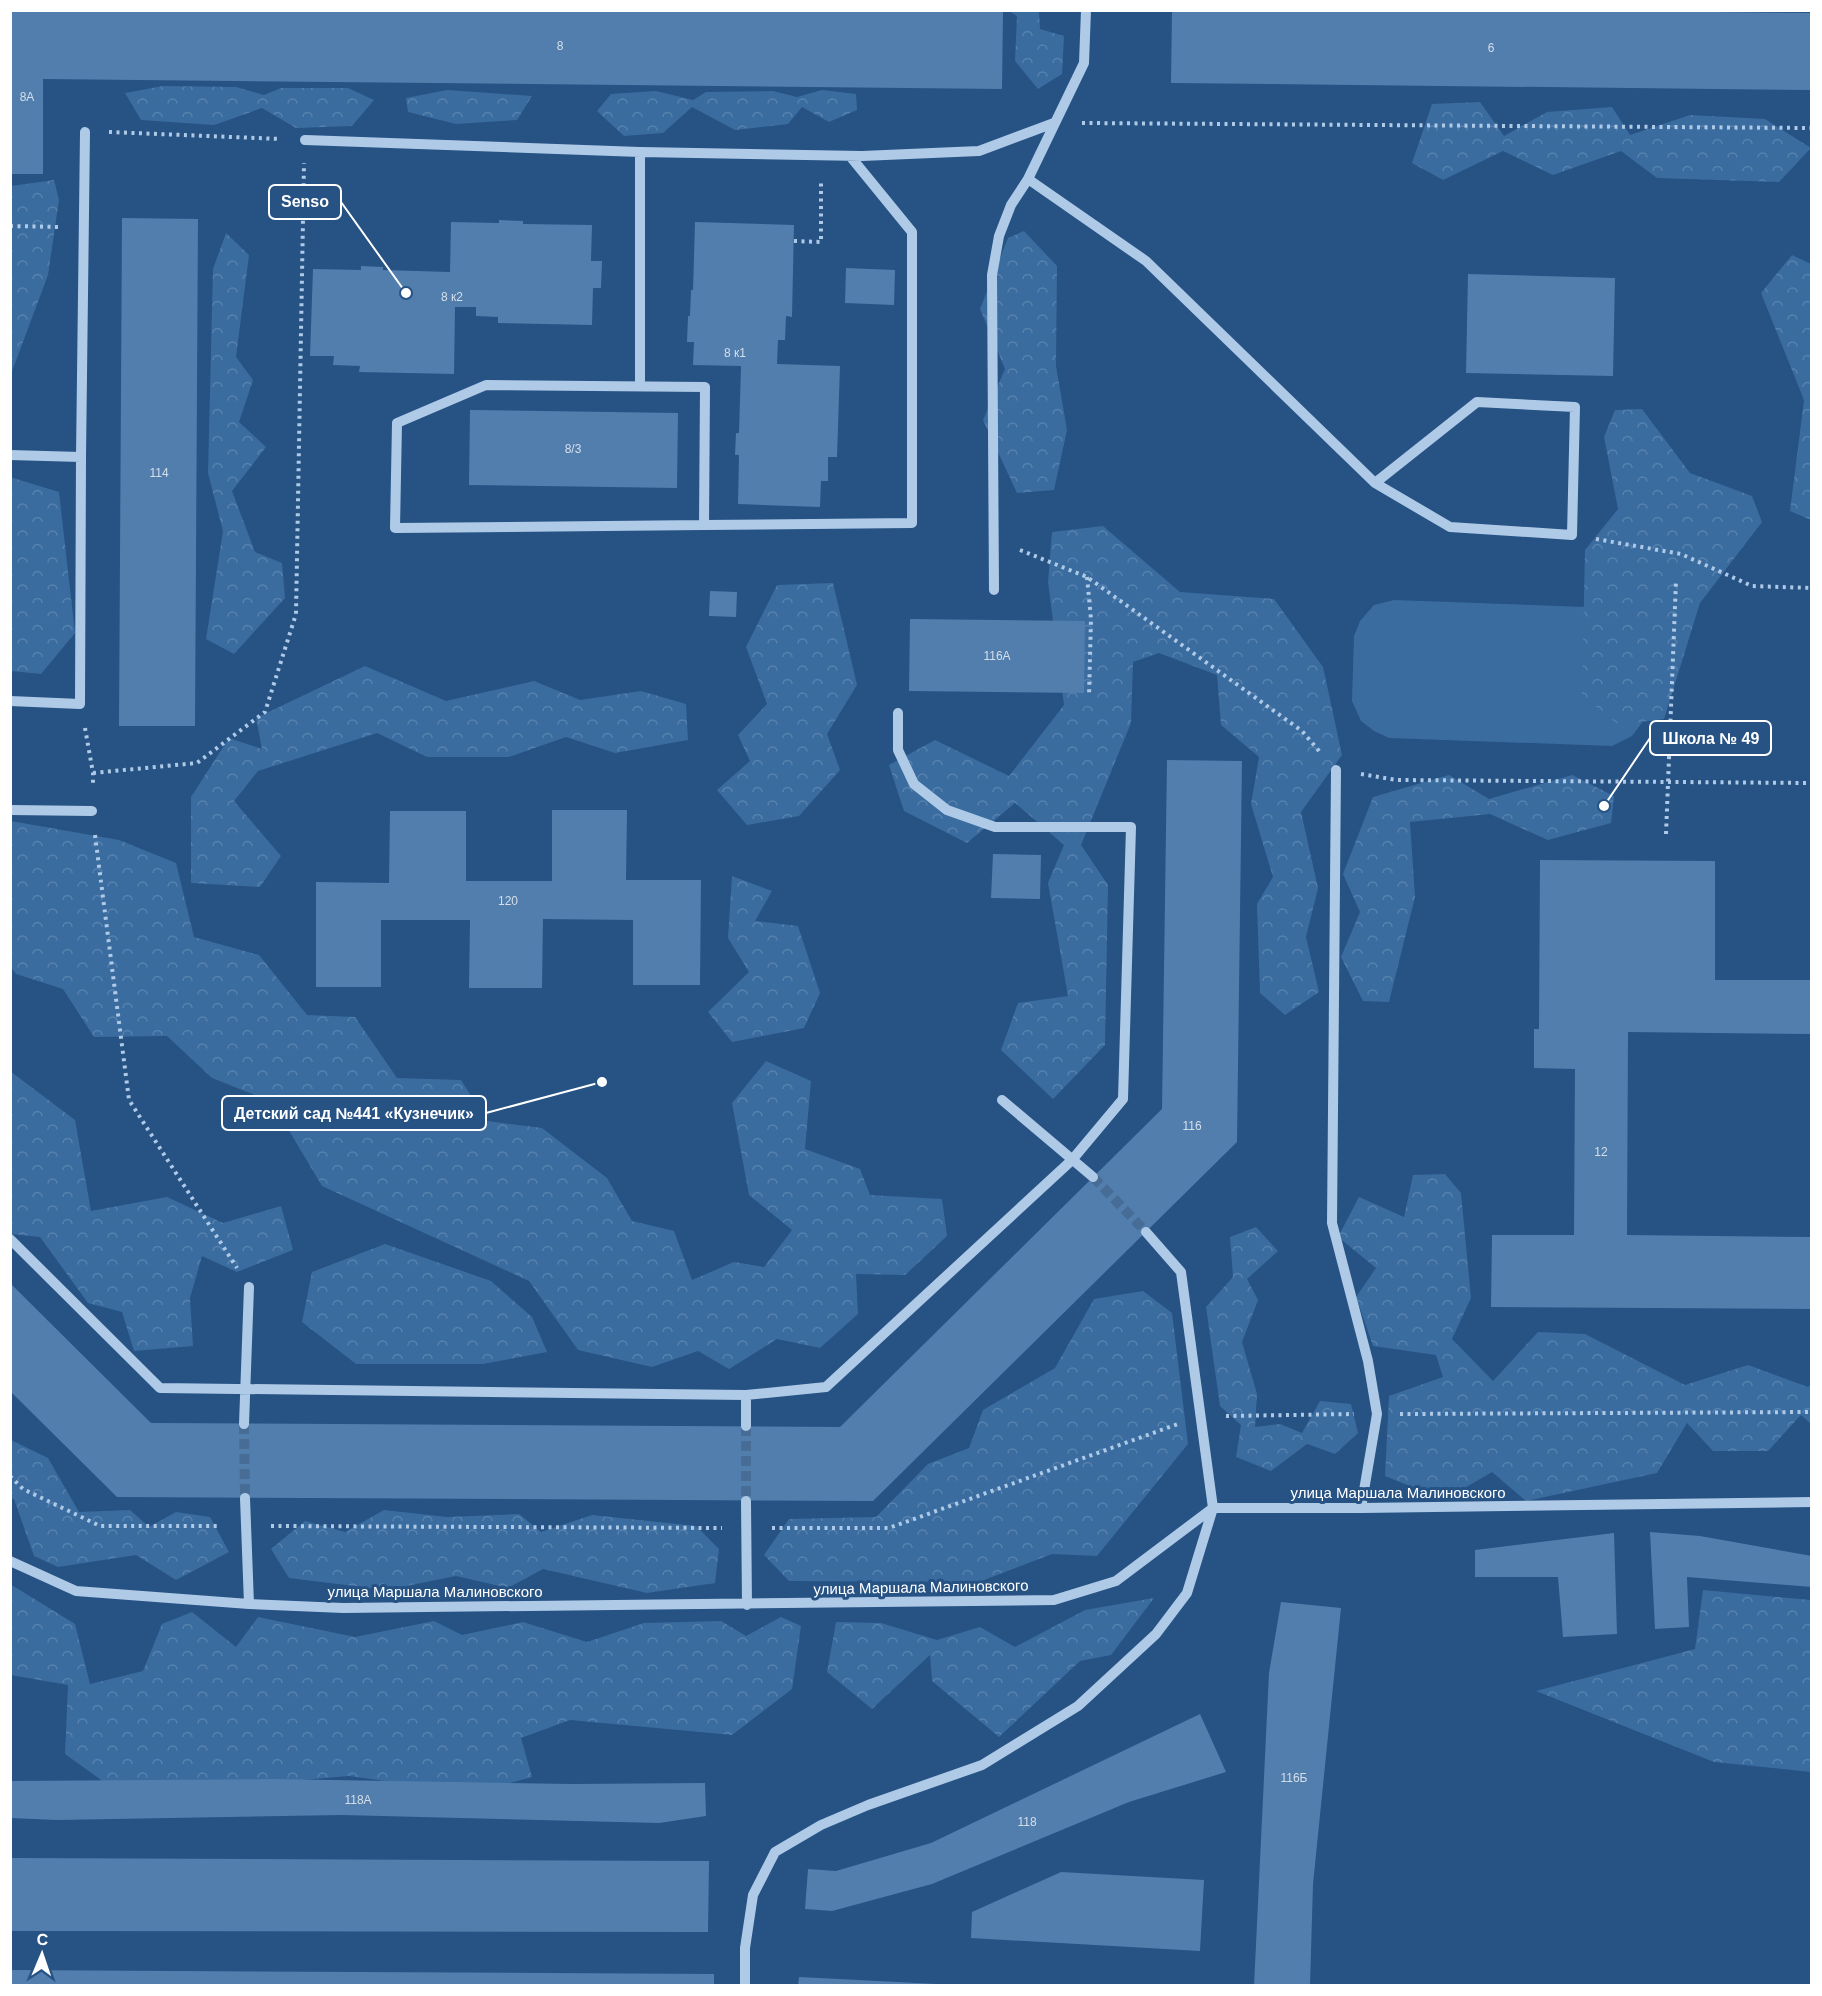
<svg xmlns="http://www.w3.org/2000/svg" width="1822" height="1996" font-family="Helvetica,sans-serif">
<defs>
<pattern id="forest-crowns" width="20" height="18" patternUnits="userSpaceOnUse" patternTransform="scale(1.5)"><rect width="20" height="18" fill="#3a6ca0"/><path d="M2 6a3 3 0 1 1 6 0M12 15a3 3 0 1 1 6 0" fill="none" stroke="#5882ae"/></pattern>
</defs>
<rect width="100%" height="100%" fill="#265284"/>
<path fill="#3a6ca0" d="M 1394,600 L 1614,608 L 1644,720 L 1632,736 L 1612,746 L 1389,738 L 1374,731 L 1361,721 L 1352,701 L 1354,636 L 1360,621 L 1374,605 Z"/>
<path fill="url(#forest-crowns)" d="M 1009,11 L 1039,11 L 1040,29 L 1064,36 L 1062,74 L 1038,89 L 1015,61 L 1017,16 Z
M 163,86 L 236,87 L 264,95 L 281,88 L 348,88 L 374,100 L 352,126 L 296,128 L 262,108 L 214,125 L 141,120 L 125,93 Z
M 447,90 L 532,96 L 517,120 L 456,124 L 408,112 L 406,98 Z
M 822,90 L 856,94 L 857,110 L 829,122 L 802,107 L 788,124 L 735,130 L 692,107 L 663,133 L 624,136 L 597,111 L 611,94 L 656,91 L 693,100 L 706,92 L 773,91 L 797,97 Z
M 1480,102 L 1504,136 L 1547,112 L 1612,107 L 1630,135 L 1690,115 L 1765,119 L 1811,148 L 1779,182 L 1657,178 L 1621,151 L 1553,175 L 1503,151 L 1443,180 L 1412,163 L 1432,104 Z
M 54,180 L 59,200 L 48,275 L 11,374 L 11,186 Z
M 1024,231 L 1057,266 L 1056,366 L 1067,430 L 1054,490 L 1017,493 L 983,420 L 1005,369 L 980,309 L 1008,238 Z
M 226,233 L 249,255 L 236,357 L 253,380 L 239,422 L 266,447 L 232,491 L 255,552 L 282,563 L 285,598 L 234,654 L 206,639 L 223,531 L 208,473 L 213,269 Z
M 1792,255 L 1811,264 L 1811,520 L 1790,511 L 1804,400 L 1761,293 Z
M 1642,409 L 1690,473 L 1752,496 L 1762,522 L 1700,603 L 1664,719 L 1619,725 L 1582,695 L 1585,550 L 1618,509 L 1604,437 L 1615,410 Z
M 10,477 L 59,492 L 75,633 L 41,674 L 11,671 Z
M 1103,526 L 1180,592 L 1274,599 L 1323,667 L 1342,755 L 1301,812 L 1318,888 L 1306,937 L 1319,992 L 1285,1015 L 1260,993 L 1257,904 L 1273,877 L 1251,804 L 1259,757 L 1221,725 L 1217,675 L 1159,653 L 1133,662 L 1131,723 L 1081,845 L 1108,885 L 1105,1045 L 1053,1099 L 1001,1050 L 1018,1003 L 1068,996 L 1048,883 L 1064,845 L 1015,803 L 967,843 L 904,811 L 889,765 L 935,740 L 1009,776 L 1064,705 L 1048,582 L 1052,532 Z
M 833,583 L 857,685 L 827,734 L 840,770 L 799,816 L 747,825 L 717,790 L 750,761 L 738,735 L 767,704 L 746,647 L 777,585 Z
M 365,666 L 446,701 L 534,681 L 580,700 L 641,691 L 686,704 L 688,740 L 615,753 L 566,737 L 509,757 L 427,757 L 377,733 L 258,771 L 234,801 L 281,856 L 260,887 L 191,883 L 191,797 L 229,738 L 262,749 L 256,718 Z
M 1449,775 L 1489,799 L 1572,775 L 1614,796 L 1611,823 L 1548,840 L 1490,814 L 1410,822 L 1415,897 L 1389,1002 L 1363,1001 L 1341,957 L 1360,912 L 1343,874 L 1373,797 Z
M 11,821 L 119,840 L 176,863 L 194,937 L 259,955 L 307,1015 L 355,1017 L 397,1078 L 461,1080 L 487,1121 L 542,1128 L 607,1178 L 632,1221 L 674,1231 L 692,1280 L 734,1262 L 764,1267 L 792,1230 L 749,1195 L 732,1103 L 766,1061 L 811,1081 L 805,1149 L 860,1169 L 870,1195 L 942,1199 L 947,1236 L 905,1275 L 856,1274 L 858,1314 L 820,1348 L 777,1339 L 729,1369 L 698,1351 L 652,1367 L 578,1350 L 529,1281 L 322,1186 L 272,1102 L 212,1078 L 167,1036 L 94,1037 L 63,989 L 16,974 L 10,966 Z
M 732,876 L 772,891 L 755,921 L 798,926 L 820,993 L 804,1028 L 732,1042 L 708,1012 L 749,972 L 728,938 Z
M 10,1071 L 75,1120 L 91,1211 L 167,1197 L 223,1223 L 281,1206 L 293,1250 L 237,1272 L 202,1256 L 190,1298 L 193,1346 L 134,1351 L 122,1312 L 88,1303 L 40,1237 L 11,1234 Z
M 1445,1174 L 1461,1193 L 1471,1298 L 1452,1339 L 1493,1381 L 1538,1332 L 1585,1334 L 1685,1385 L 1748,1365 L 1808,1387 L 1811,1384 L 1811,1424 L 1801,1415 L 1768,1451 L 1713,1451 L 1687,1423 L 1657,1473 L 1526,1501 L 1492,1472 L 1444,1500 L 1385,1476 L 1389,1396 L 1443,1377 L 1436,1355 L 1373,1346 L 1356,1297 L 1376,1268 L 1338,1237 L 1359,1197 L 1404,1217 L 1413,1175 Z
M 1256,1227 L 1278,1251 L 1247,1279 L 1258,1300 L 1242,1342 L 1257,1394 L 1255,1427 L 1280,1424 L 1302,1433 L 1320,1401 L 1351,1404 L 1358,1433 L 1335,1454 L 1307,1444 L 1271,1471 L 1236,1457 L 1241,1425 L 1220,1406 L 1206,1307 L 1233,1277 L 1230,1237 Z
M 385,1244 L 491,1281 L 532,1317 L 547,1352 L 483,1364 L 356,1364 L 302,1322 L 312,1272 Z
M 1143,1291 L 1172,1313 L 1188,1444 L 1097,1556 L 1052,1554 L 979,1582 L 789,1581 L 764,1555 L 789,1519 L 876,1517 L 928,1464 L 969,1448 L 983,1410 L 1055,1368 L 1094,1299 Z
M 11,1440 L 48,1458 L 79,1512 L 130,1510 L 149,1527 L 176,1512 L 210,1517 L 229,1552 L 176,1580 L 136,1555 L 58,1567 L 34,1556 L 14,1499 L 11,1499 Z
M 384,1510 L 447,1517 L 519,1514 L 541,1532 L 592,1515 L 696,1526 L 719,1549 L 715,1583 L 647,1593 L 543,1569 L 508,1588 L 456,1576 L 386,1590 L 289,1578 L 271,1549 L 305,1521 L 345,1532 Z
M 10,1584 L 75,1624 L 90,1684 L 143,1671 L 162,1624 L 192,1612 L 236,1647 L 258,1617 L 355,1637 L 434,1621 L 462,1635 L 523,1622 L 587,1642 L 644,1623 L 721,1621 L 746,1636 L 781,1617 L 801,1626 L 792,1689 L 732,1735 L 570,1720 L 521,1738 L 532,1777 L 472,1793 L 349,1776 L 122,1795 L 65,1754 L 68,1685 L 11,1675 Z
M 1703,1590 L 1811,1600 L 1811,1772 L 1714,1762 L 1536,1691 L 1695,1649 Z
M 1154,1598 L 1111,1655 L 1080,1661 L 999,1737 L 932,1681 L 930,1655 L 872,1709 L 827,1672 L 836,1622 L 881,1623 L 937,1640 L 980,1627 L 1015,1647 L 1085,1610 Z"/>
<path fill="#527ead" d="M 10,10 L 1003,12 L 1002,89 L 43,79 L 43,174 L 10,174 Z
M 1172,10 L 1534,10 L 1812,13 L 1812,90 L 1171,83 Z
M 122,218 L 198,219 L 195,726 L 119,726 Z
M 499,220 L 523,221 L 523,224 L 592,225 L 591,261 L 602,261 L 601,288 L 593,288 L 592,325 L 498,323 L 498,317 L 476,316 L 476,307 L 455,307 L 454,374 L 359,372 L 360,366 L 333,365 L 334,356 L 310,356 L 313,269 L 361,270 L 361,266 L 383,267 L 383,270 L 450,272 L 451,222 L 499,223 Z
M 695,222 L 794,225 L 792,317 L 786,316 L 785,340 L 778,340 L 777,364 L 840,366 L 837,457 L 828,457 L 828,481 L 821,481 L 820,507 L 738,504 L 739,455 L 735,455 L 736,433 L 739,433 L 741,366 L 693,365 L 694,342 L 687,342 L 688,316 L 690,316 L 691,290 L 693,290 Z
M 846,268 L 895,270 L 894,305 L 845,303 Z
M 1468,274 L 1615,278 L 1613,376 L 1466,373 Z
M 470,410 L 678,413 L 677,488 L 469,485 Z
M 710,591 L 737,592 L 736,617 L 709,616 Z
M 910,619 L 1085,621 L 1084,693 L 909,691 Z
M 1167,760 L 1242,761 L 1237,1142 L 873,1501 L 117,1497 L 10,1391 L 10,1283 L 151,1423 L 840,1427 L 1162,1109 Z
M 552,810 L 627,810 L 626,880 L 701,880 L 700,985 L 633,985 L 633,920 L 543,919 L 542,988 L 469,988 L 470,920 L 381,920 L 381,987 L 316,987 L 316,882 L 389,883 L 390,811 L 466,811 L 466,881 L 552,881 Z
M 993,854 L 1041,855 L 1040,899 L 991,898 Z
M 1540,860 L 1715,861 L 1715,980 L 1812,980 L 1812,1034 L 1628,1032 L 1627,1235 L 1812,1237 L 1812,1309 L 1491,1307 L 1492,1235 L 1574,1235 L 1575,1069 L 1534,1068 L 1534,1029 L 1539,1029 Z
M 1650,1532 L 1700,1536 L 1812,1556 L 1812,1587 L 1687,1577 L 1689,1627 L 1655,1629 Z
M 1614,1533 L 1617,1634 L 1563,1637 L 1558,1577 L 1475,1577 L 1475,1550 Z
M 1281,1602 L 1341,1608 L 1313,1884 L 1310,1986 L 1254,1986 L 1269,1673 Z
M 1200,1714 L 1226,1772 L 1129,1802 L 932,1884 L 832,1911 L 805,1909 L 808,1869 L 836,1871 L 931,1843 Z
M 273,1779 L 572,1784 L 705,1783 L 706,1816 L 659,1823 L 342,1815 L 57,1820 L 10,1818 L 10,1781 Z
M 10,1858 L 709,1861 L 708,1932 L 10,1931 Z
M 1061,1872 L 1204,1880 L 1200,1951 L 971,1938 L 972,1912 Z
M 10,1970 L 714,1974 L 714,1986 L 10,1986 Z
M 799,1977 L 937,1984 L 937,1986 L 798,1986 Z"/>
<g fill="none" stroke-linecap="round" stroke-linejoin="round">
<path stroke="#476c96" stroke-width="10" stroke-dasharray="10 5" stroke-linecap="butt" d="M 1093,1177 L 1146,1232
M 244,1424 L 245,1498
M 746,1426 L 746,1501"/>
<path stroke="#afcae7" stroke-width="4" stroke-dasharray="3 4.5" stroke-linecap="butt" d="M 1082,123 L 1812,128
M 109,132 L 281,139
M 10,226 L 59,227
M 794,241 L 821,242 L 821,179
M 1596,539 L 1681,554 L 1752,586 L 1812,588
M 1020,550 L 1087,577 L 1302,731 L 1320,752
M 1087,577 L 1091,619 L 1089,696
M 85,728 L 93,773 L 93,786
M 93,773 L 197,763 L 265,712 L 296,614 L 304,163
M 1361,774 L 1397,780 L 1812,783
M 1666,834 L 1676,581
M 95,835 L 129,1100 L 237,1268
M 1400,1414 L 1812,1412
M 1226,1416 L 1354,1414
M 10,1476 L 23,1489 L 100,1526 L 221,1526
M 271,1526 L 722,1528
M 772,1528 L 889,1528 L 1178,1424"/>
<path stroke="#afcae7" stroke-width="10" d="M 305,140 L 640,152 L 862,156 L 979,151 L 1054,123
M 1028,179 L 1146,261 L 1375,483 L 1450,527 L 1572,535 L 1575,407 L 1477,402 L 1375,483
M 486,385 L 705,387 L 704,525 L 395,528 L 397,423 Z
M 640,386 L 640,152
M 10,455 L 81,457
M 704,525 L 912,523 L 912,232 L 850,156
M 994,590 L 992,275 L 999,236 L 1011,205 L 1028,179 L 1084,63 L 1086,10
M 10,701 L 80,704 L 81,457 L 85,132
M 1336,770 L 1332,1223 L 1368,1361 L 1377,1414 L 1361,1508
M 10,810 L 92,811
M 1002,1100 L 1093,1177
M 10,1239 L 160,1388 L 746,1395 L 826,1387 L 1072,1160 L 1123,1099 L 1131,827 L 995,827 L 947,810 L 914,784 L 898,750 L 898,713
M 244,1424 L 249,1287
M 746,1426 L 746,1395
M 245,1498 L 249,1604
M 746,1501 L 747,1605
M 10,1561 L 76,1591 L 249,1604 L 343,1608 L 1054,1600 L 1116,1581 L 1213,1508 L 1361,1508 L 1812,1502
M 745,1986 L 745,1948 L 753,1895 L 775,1852 L 821,1825 L 868,1805 L 982,1765 L 1078,1706 L 1156,1634 L 1187,1593 L 1213,1508 L 1181,1272 L 1146,1232"/>
</g>
<g text-anchor="middle" dominant-baseline="central" stroke-width="6" stroke-linejoin="round" paint-order="stroke">
<g font-size="12" fill="#d4dfea">
<text x="560" y="46">8</text>
<text x="1491" y="48">6</text>
<text x="27" y="97">8А</text>
<text x="452" y="297">8 к2</text>
<text x="735" y="353">8 к1</text>
<text x="573" y="449">8/3</text>
<text x="159" y="473">114</text>
<text x="997" y="656">116А</text>
<text x="508" y="901">120</text>
<text x="1192" y="1126">116</text>
<text x="1601" y="1152">12</text>
<text x="1294" y="1778">116Б</text>
<text x="358" y="1800">118А</text>
<text x="1027" y="1822">118</text>
</g>
<g font-size="15" fill="#fff" stroke="#265284">
<text x="1398" y="1492">улица Маршала Малиновского</text>
<text transform="translate(921 1587) rotate(-1)">улица Маршала Малиновского</text>
<text x="435" y="1591">улица Маршала Малиновского</text>
</g>
</g>
<path fill="none" stroke="#fff" stroke-width="2" d="M406 293L341 202M1604 806L1650 738M602 1082L486 1113"/>
<g fill="#fff" stroke="#265284" stroke-width="2">
<circle cx="406" cy="293" r="6"/>
<circle cx="1604" cy="806" r="6"/>
<circle cx="602" cy="1082" r="6"/>
</g>
<g fill="#265284" stroke="#fff" stroke-width="2">
<rect x="269" y="185" width="72" height="34" rx="6"/>
<rect x="1650" y="721" width="121" height="34" rx="6"/>
<rect x="222" y="1096" width="264" height="34" rx="6"/>
</g>
<g font-size="16" text-anchor="middle" font-weight="bold" fill="#fff">
<text x="305" y="207">Senso</text>
<text x="1711" y="744">Школа № 49</text>
<text x="354" y="1119">Детский сад №441 «Кузнечик»</text>
</g>
<rect width="1822" height="1996" fill="none" stroke="#ffffff" stroke-width="24"/>
<g transform="translate(42 1954) rotate(2)" stroke="#265284" stroke-width="4.5" paint-order="stroke">
<path d="M0-4.5L10 22L0 15L-10 22Z" fill="#ffffff"/>
<text y="-9" font-size="16" font-weight="bold" text-anchor="middle" fill="#ffffff">С</text>
</g>
</svg>
